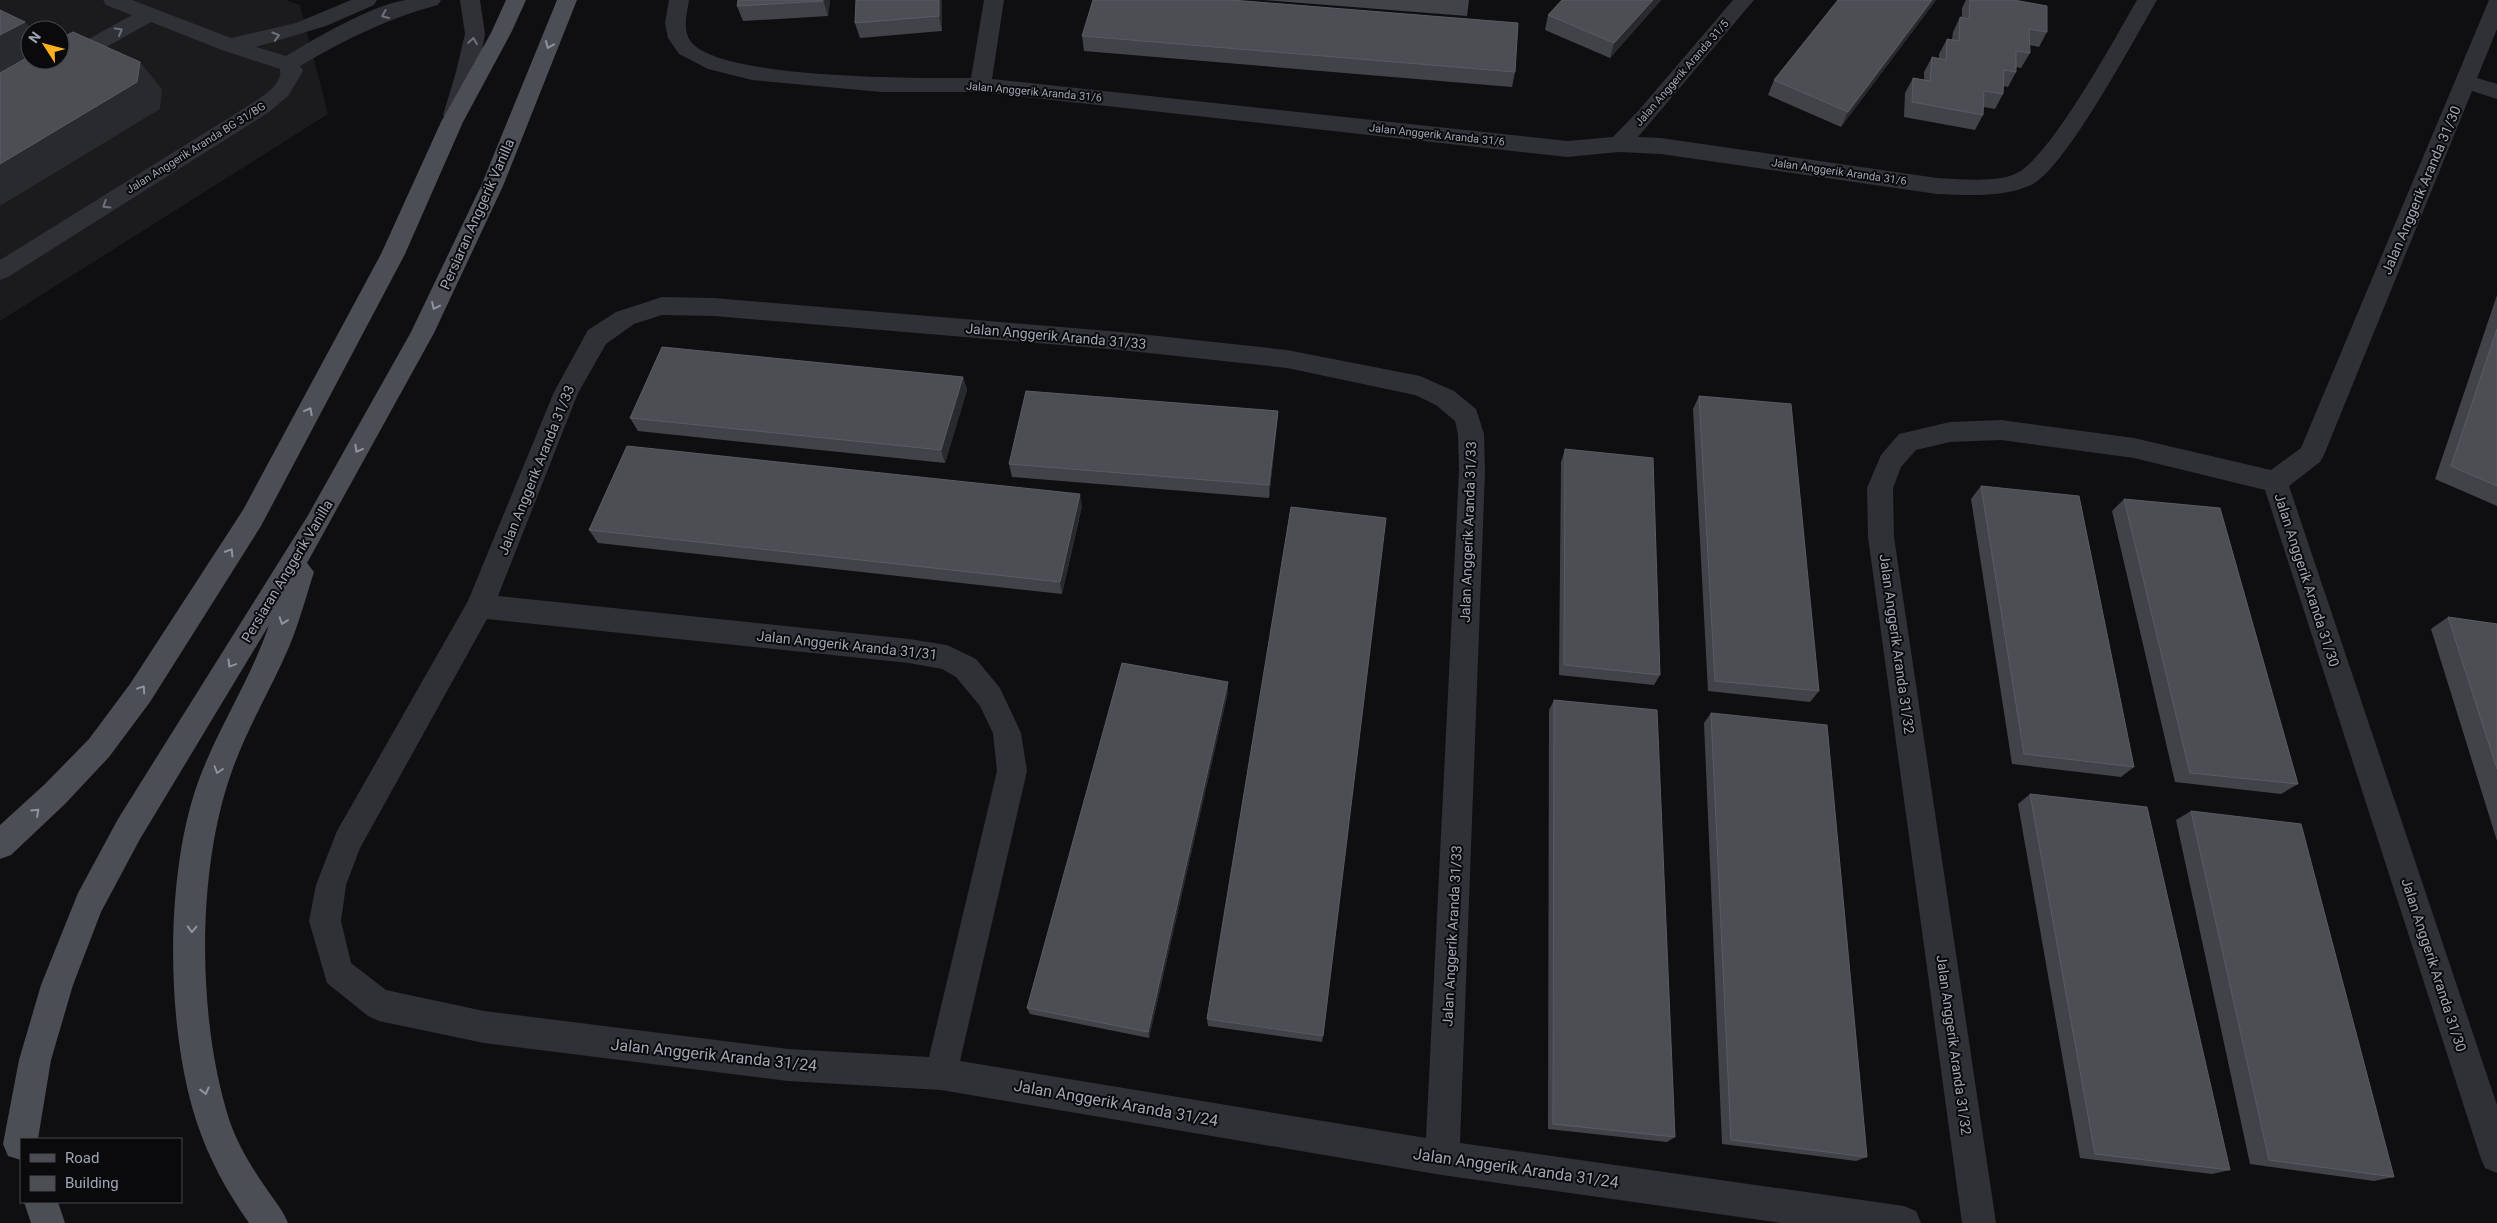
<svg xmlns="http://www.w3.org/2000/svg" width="2497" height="1223" font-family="Roboto,sans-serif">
<rect width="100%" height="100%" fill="#0f0f11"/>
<path fill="#1b1b1e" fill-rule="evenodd" d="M 0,0 L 286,0 L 300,5 L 328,114 L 0,321 ZM 30,30 L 60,30 L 60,60 L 30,60 Z"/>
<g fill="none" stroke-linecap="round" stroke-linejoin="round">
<path fill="#303136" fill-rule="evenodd" d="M 103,0 L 132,0 L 231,38 L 296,23 L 351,0 L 377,0 L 374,5 L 326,26 L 256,47 L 286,56 C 316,38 372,5 406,0 C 417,0 430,0 441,0 L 438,5 C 388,18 344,40 300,66 L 303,71 L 288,96 L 269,112 L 8,277 L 0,280 L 0,260 L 240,111 C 253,102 284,87 280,69 L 222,50 L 151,22 L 8,102 L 0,104 L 0,88 L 50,60 L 60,60 L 60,55 L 132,15 L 106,5 Z
M 460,0 L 480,0 L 485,34 L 478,72 L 465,115 L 462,120 L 454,122 L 446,120 L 443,115 L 456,72 L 465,34 Z
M 669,0 L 689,0 C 687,14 681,32 693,44 C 728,79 917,78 971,78 L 984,0 L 1004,0 L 992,79 L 1567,141 L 1613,137 L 1639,110 L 1733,0 L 1754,0 L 1638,137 L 1661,138 L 1937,178 C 1958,179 1999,183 2017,173 C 2052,155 2115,38 2137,0 L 2157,0 C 2136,36 2064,171 2031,185 C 2002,198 1968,195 1937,194 L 1661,154 L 1619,152 L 1567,157 L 980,92 L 881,92 L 752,80 L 708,69 L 679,54 L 668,38 L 665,23 Z
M 2489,0 L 2497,0 L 2497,29 L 2477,78 L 2497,84 L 2497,99 L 2472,91 L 2324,455 L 2320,462 L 2289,486 L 2497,1105 L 2497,1173 L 2485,1168 L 2480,1156 L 2265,490 L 2134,458 L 2001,440 L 1950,442 L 1916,450 L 1901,467 L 1893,488 L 1894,537 L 1996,1223 L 1962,1223 L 1868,537 L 1867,488 L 1881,455 L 1899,434 L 1950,422 L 2001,420 L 2134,438 L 2271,470 L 2301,448 Z
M 662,297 L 714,298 L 1121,332 L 1287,350 L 1420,376 L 1454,391 L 1476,409 L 1484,434 L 1485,471 L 1460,1143 L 1904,1206 L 1916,1211 L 1921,1223 L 1781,1223 L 1442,1175 L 941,1090 L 788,1081 L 484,1043 L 379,1021 L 368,1016 L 327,983 L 309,921 L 316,885 L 337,831 L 468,601 L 554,392 L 588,330 L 616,312 ZM 662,315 L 714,316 L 1121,350 L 1287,368 L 1415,395 L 1436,405 L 1455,421 L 1458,434 L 1459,471 L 1426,1138 L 960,1061 L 1027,771 L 1021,733 L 1000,688 L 976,659 L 947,645 L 909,639 L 498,596 L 578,393 L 606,344 L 634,324 ZM 487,619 L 909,663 L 942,669 L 956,677 L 980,706 L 993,733 L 997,771 L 929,1057 L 788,1049 L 484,1011 L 386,990 L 351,963 L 341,921 L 346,885 L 360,848 Z"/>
<path fill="#4c4e55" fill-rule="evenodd" d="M 506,0 L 526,0 L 511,33 L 463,122 L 405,254 L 261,526 L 150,702 L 109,757 L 65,804 L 11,855 L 0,859 L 0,825 L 45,784 L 89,739 L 130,684 L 243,510 L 381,254 L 441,122 L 491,33 Z
M 557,0 L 577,0 L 503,186 L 434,333 L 307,563 L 314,572 C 306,597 299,623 289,647 C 271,689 247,728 232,771 C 196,870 197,1022 230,1122 C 238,1145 252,1168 266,1188 C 274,1200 283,1210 288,1223 L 249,1223 C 227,1192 209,1159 197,1123 C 166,1030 165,883 195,791 C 214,733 250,682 269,625 L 140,839 L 101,912 L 73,985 L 51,1060 L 38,1139 L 21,1139 L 21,1160 L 8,1156 L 3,1144 L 19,1060 L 41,985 L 78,893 L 118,819 L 307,517 L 411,332 L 481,186 Z
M 24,1202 L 58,1202 L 65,1223 L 31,1223 Z"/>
</g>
<path fill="#424349" d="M 738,0 L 830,0 L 828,16 L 743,21 L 737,6 Z
M 856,0 L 942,0 L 942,31 L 860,38 L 855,23 Z
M 1264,0 L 1469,0 L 1467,16 Z
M 1562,0 L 1661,0 L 1610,58 L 1545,30 L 1548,15 Z
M 1936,0 L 1841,127 L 1768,95 L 1774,80 Z
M 1966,0 L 2014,0 L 2047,32 L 2039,47 L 2029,45 L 2030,53 L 2021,68 L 2016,67 L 2016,72 L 2008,87 L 2003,86 L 2003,94 L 1995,109 L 1983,107 L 1983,115 L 1975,130 L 1904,117 L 1905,93 L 1913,78 L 1924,80 L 1924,72 L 1932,57 L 1939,59 L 1939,54 L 1947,39 L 1952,40 L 1953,32 L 1960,17 L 1962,17 L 1962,8 Z
M 1082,36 L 1515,72 L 1512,87 L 1084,51 Z
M 2497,295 L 2497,506 L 2435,479 Z
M 963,377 L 967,390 L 945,463 L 638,431 L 630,418 Z
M 1699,396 L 1819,691 L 1810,702 L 1708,691 L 1693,409 Z
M 1278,411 L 1277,424 L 1269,498 L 1012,477 L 1009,464 Z
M 1565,449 L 1660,675 L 1654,685 L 1559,675 L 1561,462 Z
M 1981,486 L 2134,767 L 2121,777 L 2012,764 L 1971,499 Z
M 2124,499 L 2298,784 L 2281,794 L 2175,782 L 2112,511 Z
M 1082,506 L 1062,594 L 598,543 L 589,530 Z
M 2448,617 L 2497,624 L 2497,841 L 2431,629 Z
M 1228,692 L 1149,1038 L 1030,1014 L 1027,1008 Z
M 1554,700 L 1675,1137 L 1667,1142 L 1548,1129 L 1549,710 Z
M 1711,713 L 1867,1157 L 1856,1161 L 1722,1144 L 1704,723 Z
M 2030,794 L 2230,1170 L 2212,1174 L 2080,1158 L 2018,804 Z
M 2191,811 L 2394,1177 L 2374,1181 L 2250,1164 L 2176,820 Z
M 1207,1019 L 1323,1036 L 1322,1042 L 1208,1026 Z"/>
<path fill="#292a2e" d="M 823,0 L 830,0 L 828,16 Z
M 939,0 L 942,0 L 942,31 L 939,16 Z
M 1653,0 L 1661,0 L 1610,58 L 1614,43 Z
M 1932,0 L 1936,0 L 1841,127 L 1848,112 Z
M 25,22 L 33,30 L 30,30 L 30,59 L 0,76 L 0,35 Z
M 140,62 L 162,89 L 160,109 L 0,206 L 0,164 Z
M 963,377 L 967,390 L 945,463 L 941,450 Z
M 1278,411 L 1277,424 L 1269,498 L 1269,485 Z
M 1080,494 L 1082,506 L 1062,594 L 1060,582 Z
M 1228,682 L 1228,692 L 1149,1038 L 1148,1032 Z"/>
<path fill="#4c4e54" stroke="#595c63" d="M 738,0 L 823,0 L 823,1 L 737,6 Z
M 856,0 L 939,0 L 939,16 L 855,23 Z
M 1093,0 L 1232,0 L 1518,23 L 1515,72 L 1082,36 Z
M 1562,0 L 1653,0 L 1614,43 L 1548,15 Z
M 1838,0 L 1932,0 L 1848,112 L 1774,80 Z
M 1970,0 L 2014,0 L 2047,6 L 2047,32 L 2029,29 L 2030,53 L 2016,51 L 2016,72 L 2004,70 L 2003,94 L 1984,91 L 1983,115 L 1912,102 L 1913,78 L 1930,81 L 1932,57 L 1946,60 L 1947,39 L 1959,41 L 1960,17 L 1969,19 Z
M 0,10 L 25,22 L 0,35 Z
M 73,32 L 140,62 L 137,82 L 0,164 L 0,73 L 30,56 L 30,60 L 60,60 L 60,39 Z
M 2497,329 L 2497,486 L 2451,466 Z
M 662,347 L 963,377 L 941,450 L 630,418 Z
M 1026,391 L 1278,411 L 1269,485 L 1009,464 Z
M 1699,396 L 1791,404 L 1819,691 L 1715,681 Z
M 627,446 L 1080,494 L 1060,582 L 589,530 Z
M 1565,449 L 1653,458 L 1660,675 L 1564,665 Z
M 1981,486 L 2079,496 L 2134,767 L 2024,754 Z
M 2124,499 L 2220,508 L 2298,784 L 2190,773 Z
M 1291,507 L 1386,518 L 1323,1036 L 1207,1019 Z
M 2448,617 L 2497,624 L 2497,769 Z
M 1122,663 L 1228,682 L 1148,1032 L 1027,1008 Z
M 1554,700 L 1657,710 L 1675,1137 L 1553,1124 Z
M 1711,713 L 1827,725 L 1867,1157 L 1731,1140 Z
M 2030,794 L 2147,807 L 2230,1170 L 2095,1154 Z
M 2191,811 L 2301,824 L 2394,1177 L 2269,1160 Z"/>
<defs><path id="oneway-chevron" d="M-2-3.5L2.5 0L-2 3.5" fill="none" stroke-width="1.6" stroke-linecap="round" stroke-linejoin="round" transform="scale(1.25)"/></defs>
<g stroke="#6e717b">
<use href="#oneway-chevron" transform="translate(385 15) rotate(157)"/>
<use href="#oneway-chevron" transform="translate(119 31) rotate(-29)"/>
<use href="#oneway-chevron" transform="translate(276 36) rotate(-16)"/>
<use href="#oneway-chevron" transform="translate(473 41) rotate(-81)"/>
<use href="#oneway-chevron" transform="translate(106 205) rotate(148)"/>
</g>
<g stroke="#8f94a0">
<use href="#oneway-chevron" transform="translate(549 45) rotate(112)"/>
<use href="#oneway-chevron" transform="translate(435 306) rotate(115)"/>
<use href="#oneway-chevron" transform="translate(309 411) rotate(-62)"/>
<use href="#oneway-chevron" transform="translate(358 449) rotate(119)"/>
<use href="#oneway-chevron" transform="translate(230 552) rotate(-58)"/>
<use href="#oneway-chevron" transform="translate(283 621) rotate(109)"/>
<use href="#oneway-chevron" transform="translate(231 664) rotate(121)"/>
<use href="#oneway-chevron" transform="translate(142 689) rotate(-56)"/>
<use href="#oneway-chevron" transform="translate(218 770) rotate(108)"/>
<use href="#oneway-chevron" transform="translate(36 812) rotate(-43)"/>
<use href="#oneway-chevron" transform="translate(192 929) rotate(92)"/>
<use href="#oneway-chevron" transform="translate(205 1091) rotate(76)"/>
</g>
<g text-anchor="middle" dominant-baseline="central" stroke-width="4" stroke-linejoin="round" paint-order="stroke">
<g font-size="11" fill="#a0a6b3" stroke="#0a0a0c">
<text transform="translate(1682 73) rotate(-49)">Jalan Anggerik Aranda 31/5</text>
<text transform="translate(1034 92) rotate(5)">Jalan Anggerik Aranda 31/6</text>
<text transform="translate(1437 135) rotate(6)">Jalan Anggerik Aranda 31/6</text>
<text transform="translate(196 148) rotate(-32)">Jalan Anggerik Aranda BG 31/BG</text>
<text transform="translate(1839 172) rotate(8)">Jalan Anggerik Aranda 31/6</text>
</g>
<g font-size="14" fill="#a0a6b3" stroke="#0a0a0c">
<text transform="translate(2421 190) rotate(-67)">Jalan Anggerik Aranda 31/30</text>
<text transform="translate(477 214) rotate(-66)">Persiaran Anggerik Vanilla</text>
<text transform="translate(1056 336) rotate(5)">Jalan Anggerik Aranda 31/33</text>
<text transform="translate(536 470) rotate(-68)">Jalan Anggerik Aranda 31/33</text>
<text transform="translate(1468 532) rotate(-88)">Jalan Anggerik Aranda 31/33</text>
<text transform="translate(287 571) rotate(-59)">Persiaran Anggerik Vanilla</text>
<text transform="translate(2307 580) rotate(72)">Jalan Anggerik Aranda 31/30</text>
<text transform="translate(1897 644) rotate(82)">Jalan Anggerik Aranda 31/32</text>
<text transform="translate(847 645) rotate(6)">Jalan Anggerik Aranda 31/31</text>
<text transform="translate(1452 936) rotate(-87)">Jalan Anggerik Aranda 31/33</text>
<text transform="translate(2434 965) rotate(72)">Jalan Anggerik Aranda 31/30</text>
<text transform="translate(1954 1045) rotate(82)">Jalan Anggerik Aranda 31/32</text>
</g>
<g font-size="16" fill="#a0a6b3" stroke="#0a0a0c">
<text transform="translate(714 1055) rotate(6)">Jalan Anggerik Aranda 31/24</text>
<text transform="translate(1116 1103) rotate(10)">Jalan Anggerik Aranda 31/24</text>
<text transform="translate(1516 1168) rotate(8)">Jalan Anggerik Aranda 31/24</text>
</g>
</g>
<rect x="20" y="1138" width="162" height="65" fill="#0a0a0c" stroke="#46484f"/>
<rect x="30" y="1154" width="25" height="8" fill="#4c4e55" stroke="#46484f"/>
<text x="65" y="1163" font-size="15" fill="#a0a6b3">Road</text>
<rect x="30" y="1176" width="25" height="15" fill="#4c4e54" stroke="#46484f"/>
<text x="65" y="1188" font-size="15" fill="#a0a6b3">Building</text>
<g transform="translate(45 45) rotate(306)"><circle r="24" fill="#0a0a0c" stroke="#46484f"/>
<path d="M0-4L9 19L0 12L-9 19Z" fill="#fbb01e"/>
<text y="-8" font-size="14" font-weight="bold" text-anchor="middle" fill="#a0a6b3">N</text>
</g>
</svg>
